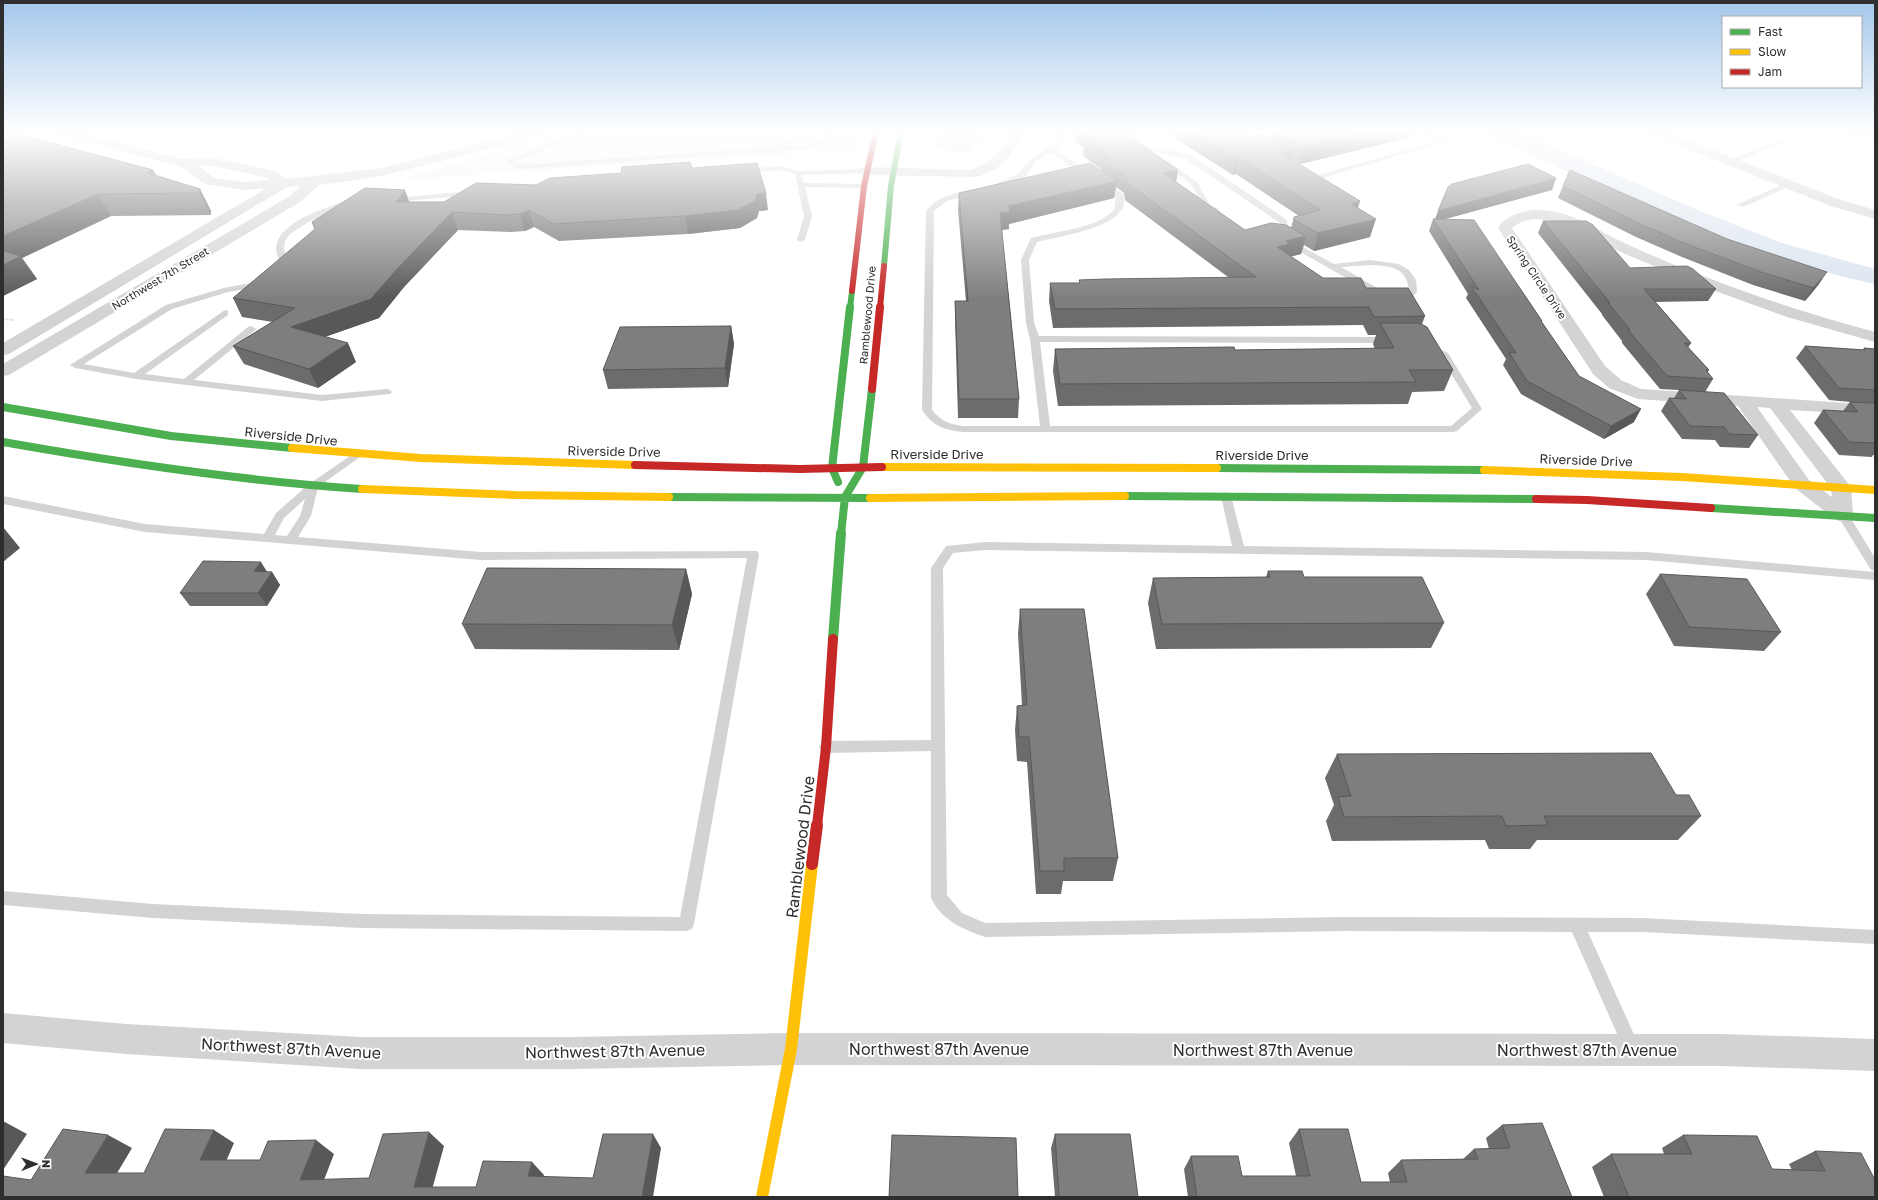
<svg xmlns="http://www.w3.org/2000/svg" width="1878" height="1200" font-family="'Golos Text',sans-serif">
<rect width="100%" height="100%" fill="#fff"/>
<path fill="#eff3ed" d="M 568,131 L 857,131 L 853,150 C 702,161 552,168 402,180 Z"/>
<path fill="#dbe4ef" d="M 938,131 L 984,131 L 980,141 L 969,152 L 954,153 L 937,148 Z
M 1478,131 L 1516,131 L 1700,211 L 1782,243 L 1875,269 L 1875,284 C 1736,255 1607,189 1478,131 Z"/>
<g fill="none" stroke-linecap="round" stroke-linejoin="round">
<path stroke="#d3d3d3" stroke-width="1.5" stroke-dasharray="1.5 1.5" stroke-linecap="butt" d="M 159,138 L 177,131"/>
<path stroke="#d3d3d3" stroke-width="2" stroke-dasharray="1.5 1.5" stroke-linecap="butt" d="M 3,319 L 14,320"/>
<path fill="#d3d3d3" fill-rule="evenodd" d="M 506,131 L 513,131 L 519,138 L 514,139 Z
M 584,131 L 593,131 L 514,161 L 520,165 L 774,147 L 775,145 L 796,136 L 799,138 L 798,139 L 781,147 C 797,146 819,148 827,131 L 833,131 L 825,143 L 809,149 L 518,169 L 505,160 Z
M 808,131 L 816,131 L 809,135 L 806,133 Z
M 1059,131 L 1065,131 L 1063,143 L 1056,150 L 1123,194 C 1135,227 1057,236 1037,242 L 1029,260 L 1034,323 L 1039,336 L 1390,337 L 1395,340 L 1390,343 L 1040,342 L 1050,426 L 1451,426 L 1472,408 L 1441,357 L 1424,347 L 1429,344 L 1448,353 L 1482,409 L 1457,431 L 1453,432 L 963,432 C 944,430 933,426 922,410 L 926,211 C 938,195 957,193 975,189 L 978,189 L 978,193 L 947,201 L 934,211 L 932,410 C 941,421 949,424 963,426 L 1040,426 L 1030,339 L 1026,323 L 1021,260 L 1031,238 C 1056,231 1096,229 1114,210 L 1116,197 L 1051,153 L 1036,161 L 1027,175 L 1020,180 L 993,189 L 989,187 L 1018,174 L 1031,158 L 1054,145 Z
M 1122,131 L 1129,131 L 1143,145 L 1191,155 L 1287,220 L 1288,239 L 1334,264 L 1370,260 L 1399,264 L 1409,270 L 1416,280 L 1417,292 L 1410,299 L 1387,301 L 1281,241 L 1280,223 L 1186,159 L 1149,150 L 1148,152 L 1144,152 ZM 1370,265 C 1391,266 1407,267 1409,291 L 1405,295 L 1391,296 L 1341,267 Z
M 1418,131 L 1426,131 L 1446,141 L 1317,180 L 1302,172 L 1306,170 L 1318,175 L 1437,141 Z
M 1835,131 L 1849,131 L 1875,135 L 1875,139 L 1838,133 Z
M 1780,141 L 1785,142 L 1732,163 L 1725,161 Z
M 1162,161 L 1168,161 L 1197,182 L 1210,205 L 1219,209 L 1219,213 C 1202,216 1199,194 1191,185 C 1184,177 1171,171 1162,165 Z
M 782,166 L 798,171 L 866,169 L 870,171 L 869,173 L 802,175 L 804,183 L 864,184 L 868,186 L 864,188 L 805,187 L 812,216 L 805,240 L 801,242 L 797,240 L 804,216 L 795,174 L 782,170 L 744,173 L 740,171 L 744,169 Z
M 1786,183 L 1793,185 L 1743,207 L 1736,205 Z
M 472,191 L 476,193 L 475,195 L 393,202 L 389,200 L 393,198 Z
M 345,201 L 352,203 L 310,221 L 290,234 L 285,241 L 284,249 L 290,266 L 287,272 L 281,272 L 280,270 L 282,266 C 280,261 276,254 276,248 C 278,222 325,208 345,201 Z
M 261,281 L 265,284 L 264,286 L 228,292 L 172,309 L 84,364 L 134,373 L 225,310 L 228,311 L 228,315 L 145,374 L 184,379 L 248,327 L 251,326 L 256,329 L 254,331 L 194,380 L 322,395 L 387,389 L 390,390 L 392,392 L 390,394 L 322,401 L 136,379 L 75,368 L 70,365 L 166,305 L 224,288 Z
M 356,452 L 360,453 L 361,455 L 360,457 L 318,487 L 311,516 L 298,537 L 481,552 L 757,551 L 759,554 L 694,924 L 692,929 L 686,931 L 361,928 L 153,918 L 3,905 L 3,891 L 153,904 L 361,914 L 680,917 L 747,558 L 481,560 L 145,532 L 3,504 L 3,496 L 145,524 L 264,534 L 276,513 L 309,484 ZM 305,499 L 300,516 L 287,536 L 275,535 L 284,518 Z
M 1226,492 L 1231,496 L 1244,546 L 1646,552 L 1875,572 L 1875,580 L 1646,560 L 986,550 L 953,553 L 943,568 L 947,895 L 962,913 L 985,923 L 1345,917 L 1642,918 L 1875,930 L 1875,944 L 1642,932 L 1588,932 L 1640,1048 L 1638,1054 L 1632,1056 L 1626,1054 L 1572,932 L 1345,931 L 985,937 C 963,929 942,921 931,898 L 931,751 L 826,753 L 821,751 L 819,747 L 821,743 L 826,741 L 931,740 L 931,568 L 933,565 L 946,546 L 986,542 L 1232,546 L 1221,496 Z
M 1843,511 L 1847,512 L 1875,558 L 1875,571 L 1871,570 L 1837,515 Z"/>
<path fill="#d3d3d3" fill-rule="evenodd" d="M 56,131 L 76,131 L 180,159 L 214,158 L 244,164 L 274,171 L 287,179 L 382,168 L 526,131 L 544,131 L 542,134 L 520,141 L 382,176 L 319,185 L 300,202 L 9,375 L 3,376 L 3,364 L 290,196 L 301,186 L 287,187 L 9,354 L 3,355 L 3,343 L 267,188 L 244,190 L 205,184 L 182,167 L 58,134 ZM 199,166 L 214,166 L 264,177 L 270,180 L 244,182 L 214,178 Z
M 1009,131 L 1021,131 L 1019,142 L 1008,159 L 996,169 L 977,177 L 866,175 L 861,174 L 859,171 L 861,168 L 866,167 L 970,170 L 986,163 L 998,153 L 1007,142 Z
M 1648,131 L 1665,131 L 1841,200 L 1875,210 L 1875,219 L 1831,206 L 1650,134 Z
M 1532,210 C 1566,209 1586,223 1614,238 C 1633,247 1651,255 1670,263 C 1737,290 1805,314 1875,332 L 1875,342 L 1787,317 L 1707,288 L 1625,254 L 1559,221 L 1532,219 L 1521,222 L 1512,228 L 1605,366 L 1621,380 L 1641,389 L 1875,405 L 1875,415 L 1790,410 L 1851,487 L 1853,515 L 1850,520 L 1843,522 L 1836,520 L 1795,488 L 1738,406 L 1638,399 L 1609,388 L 1593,374 L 1498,228 C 1506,216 1518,213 1532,210 ZM 1757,407 L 1770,408 L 1831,488 L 1832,497 L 1809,480 Z
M 3,1013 L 126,1024 L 360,1037 L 571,1037 L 791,1033 L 1723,1034 L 1875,1039 L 1875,1071 L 1723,1066 L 791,1065 L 571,1069 L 360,1069 L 126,1054 L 3,1043 Z"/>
<path stroke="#4caf50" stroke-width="6" d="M 884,266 L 891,186 L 901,131
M 850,308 L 852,291"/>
<path stroke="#4caf50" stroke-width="8" d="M 3,407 L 171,436 L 292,448
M 3,442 C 122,463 241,481 362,489
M 1217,468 L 1484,470
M 838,482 L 832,468 L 850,307
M 1125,496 L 1536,499
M 669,497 L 870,498
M 1711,508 L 1875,518
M 841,534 L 845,497 L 863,467 L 872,389"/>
<path stroke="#4caf50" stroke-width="10" d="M 833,639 L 841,533"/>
<path stroke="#ffc107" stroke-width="8" d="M 292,448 L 421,458 L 635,465
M 882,467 L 1217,468
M 1484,470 L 1682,477 L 1875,490
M 362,489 L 515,495 L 669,497
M 870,498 L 1125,496"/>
<path stroke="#ffc107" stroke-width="12" d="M 762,1197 L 791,1049 L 812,864"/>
<path stroke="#c62828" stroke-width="6" d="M 852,291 L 864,186 L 876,131
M 880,308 L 884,266"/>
<path stroke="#c62828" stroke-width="8" d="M 872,389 L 880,307
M 635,465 L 800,469 L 882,467
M 1536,499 L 1587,500 L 1711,508"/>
<path stroke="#c62828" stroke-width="10" d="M 817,826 L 826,747 L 833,639"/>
<path stroke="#c62828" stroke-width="12" d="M 812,864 L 817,825"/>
</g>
<path fill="#6c6c6c" d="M 3,131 L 153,170 L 156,175 L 200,189 L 211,211 L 211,215 L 111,216 L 22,258 L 37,279 L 3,296 Z
M 1076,131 L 1121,131 L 1178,170 L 1176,182 L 1245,230 L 1291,228 L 1294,217 L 1299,216 L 1236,174 L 1233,175 L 1173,137 L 1174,131 L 1239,131 L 1250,137 L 1271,139 L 1273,132 L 1412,137 L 1300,164 L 1292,160 L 1358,208 L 1370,237 L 1314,251 L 1304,245 L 1301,254 L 1290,256 L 1323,278 L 1366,288 L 1425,316 L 1422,324 L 1453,370 L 1444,391 L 1412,392 L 1408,404 L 1058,406 L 1053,371 L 1055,349 L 1235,350 L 1375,349 L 1373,344 L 1376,335 L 1368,335 L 1363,325 L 1053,328 L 1049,301 L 1050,283 L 1079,283 L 1079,280 L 1228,277 L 1125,200 L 1124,193 L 1116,187 L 1114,198 L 1009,224 L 1009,229 L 1002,230 L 1019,399 L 1018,418 L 958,418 L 955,319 L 955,301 L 966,301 L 958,210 L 959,193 L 1101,170 L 1101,169 L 1083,156 L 1084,148 L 1075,141 Z
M 692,168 L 768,210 L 759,211 L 757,218 L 740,228 L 688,234 L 559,241 L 534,227 L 525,231 L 511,232 L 458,230 L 404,287 L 379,318 L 325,337 L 356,362 L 318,388 L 244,364 L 233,346 L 273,322 L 242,317 L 233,298 L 410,202 L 444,202 L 536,185 Z
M 1556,178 L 1552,190 L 1445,219 L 1542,321 L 1542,323 L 1579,376 L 1634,422 L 1604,439 L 1521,394 L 1503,365 L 1506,359 L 1466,298 L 1468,294 L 1429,231 L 1433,219 L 1435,219 Z
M 1563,186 L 1819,284 L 1805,301 L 1753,285 L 1682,257 L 1636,237 L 1558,198 Z
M 1543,221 L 1630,268 L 1716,289 L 1708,301 L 1655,302 L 1691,343 L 1688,348 L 1709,370 L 1707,372 L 1713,379 L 1705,392 L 1758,435 L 1749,448 L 1720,447 L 1715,440 L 1682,439 L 1661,411 L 1669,398 L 1674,398 L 1679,390 L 1660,389 L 1622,343 L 1622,341 L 1602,315 L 1602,314 L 1538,233 Z
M 731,326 L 734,344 L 728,387 L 608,389 L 603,370 Z
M 1805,346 L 1863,350 L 1864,348 L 1875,349 L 1875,455 L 1873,455 L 1872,457 L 1839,455 L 1814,423 L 1823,410 L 1843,411 L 1850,402 L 1829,400 L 1796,358 Z
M 686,569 L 692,594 L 679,650 L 475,649 L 462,624 Z
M 1268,571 L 1304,577 L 1444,623 L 1431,648 L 1156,649 L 1148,603 L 1153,578 L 1266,577 Z
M 272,572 L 280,585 L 267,606 L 190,606 L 180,593 Z
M 1660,574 L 1781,632 L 1764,651 L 1674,646 L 1646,594 Z
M 1020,609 L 1118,858 L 1113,881 L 1063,881 L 1061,894 L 1036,894 L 1027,762 L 1017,761 L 1015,730 L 1017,706 L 1022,705 L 1018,634 Z
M 1337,754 L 1676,795 L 1701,816 L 1678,840 L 1537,840 L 1530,849 L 1489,849 L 1485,840 L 1332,841 L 1326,821 L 1334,805 L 1325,778 Z
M 1502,1125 L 1572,1197 L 1188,1197 L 1184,1169 L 1191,1156 L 1242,1176 L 1296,1176 L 1289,1143 L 1299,1129 L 1361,1182 L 1390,1182 L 1388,1173 L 1401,1160 L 1463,1159 L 1474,1149 L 1489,1149 L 1486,1138 Z
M 1055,1134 L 1138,1197 L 1055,1197 L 1051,1148 Z
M 1683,1135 L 1772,1169 L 1792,1170 L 1789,1164 L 1815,1151 L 1875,1197 L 1604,1197 L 1592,1167 L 1611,1154 L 1664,1154 L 1662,1148 Z"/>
<path fill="#585858" d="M 1375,131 L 1414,131 L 1412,137 L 1300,164 L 1304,148 Z
M 1293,150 L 1289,167 L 1281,153 Z
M 1239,158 L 1236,174 L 1233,175 L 1236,159 Z
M 153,170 L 165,192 L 147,173 Z
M 1178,170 L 1175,187 L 1163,173 Z
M 1556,178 L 1552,190 L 1434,222 L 1438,211 Z
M 1117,181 L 1114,198 L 1009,224 L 1009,229 L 999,230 L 1000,213 L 1009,206 Z
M 200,189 L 211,211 L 211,215 L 199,193 Z
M 405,190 L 411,207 L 396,202 Z
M 766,193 L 768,210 L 759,211 L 757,218 L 740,228 L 688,234 L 685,216 L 757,194 Z
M 98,194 L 111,216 L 22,258 L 37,279 L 3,296 L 3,236 Z
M 1360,201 L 1355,219 L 1351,204 Z
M 529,210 L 534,227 L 525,231 L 520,214 Z
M 452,212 L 458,230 L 404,287 L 379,318 L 301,345 L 291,327 L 397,269 Z
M 1376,219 L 1370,237 L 1314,251 L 1318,233 Z
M 1306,236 L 1301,254 L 1286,258 L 1277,247 L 1286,241 Z
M 1827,272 L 1819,284 L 1805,301 L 1813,288 Z
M 731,326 L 734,344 L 728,387 L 725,368 Z
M 348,343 L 356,362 L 318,388 L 309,369 Z
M 1641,409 L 1634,422 L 1604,439 L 1611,426 Z
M 3,527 L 20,548 L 3,562 Z
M 261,562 L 269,575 L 254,571 Z
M 686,569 L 692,594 L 679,650 L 672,625 Z
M 272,572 L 280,585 L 267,606 L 258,593 Z
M 3,1121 L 27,1134 L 3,1170 Z
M 214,1130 L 234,1143 L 221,1173 L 200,1160 Z
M 429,1132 L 444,1146 L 430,1197 L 414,1187 Z
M 653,1134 L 661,1148 L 653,1197 L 642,1197 Z
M 108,1135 L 132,1148 L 110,1185 L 85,1173 Z
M 316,1140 L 334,1154 L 319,1193 L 300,1180 Z
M 532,1162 L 544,1175 L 540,1189 L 528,1176 Z"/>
<path fill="#7e7e7e" stroke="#585858" d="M 3,131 L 7,131 L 153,170 L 147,173 L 200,189 L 199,193 L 98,194 L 3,236 Z
M 1084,131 L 1121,131 L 1178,170 L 1163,173 L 1245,230 L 1271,223 L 1286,225 L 1306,236 L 1286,241 L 1289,244 L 1277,247 L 1323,278 L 1361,278 L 1366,288 L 1408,288 L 1425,316 L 1374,317 L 1369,307 L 1055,309 L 1050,283 L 1080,283 L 1079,280 L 1105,279 L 1256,277 L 1127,183 L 1126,176 L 1102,160 L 1111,158 L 1085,140 L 1094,138 Z
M 1191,131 L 1239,131 L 1250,137 L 1262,134 L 1293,150 L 1281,153 L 1360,201 L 1351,204 L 1376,219 L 1318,233 L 1294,220 L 1294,217 L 1320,210 L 1239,158 L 1236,159 Z
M 1276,131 L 1375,131 L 1304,148 L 1273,132 Z
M 690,162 L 692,168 L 757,163 L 766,193 L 757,194 L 755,201 L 738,210 L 685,216 L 554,224 L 529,210 L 520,214 L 506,215 L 452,212 L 397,269 L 371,299 L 291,327 L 348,343 L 309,369 L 233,346 L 295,308 L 233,298 L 315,229 L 312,222 L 365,188 L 405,190 L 396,202 L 444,202 L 476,183 L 536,185 L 550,178 L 621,173 L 622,167 Z
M 1090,163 L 1117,181 L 1009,206 L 1010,212 L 1000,213 L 1019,399 L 959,399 L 955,301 L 968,301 L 959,193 Z
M 1528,164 L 1556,178 L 1438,211 L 1448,187 L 1452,184 Z
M 1570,170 L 1727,239 L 1827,272 L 1813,288 L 1761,272 L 1689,245 L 1642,225 L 1563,186 Z
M 1433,219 L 1474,220 L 1542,321 L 1541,321 L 1579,376 L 1641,409 L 1611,426 L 1527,381 L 1509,352 L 1516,353 L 1471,286 L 1479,290 Z
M 1543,221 L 1586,221 L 1593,225 L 1630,268 L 1687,266 L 1693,269 L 1716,289 L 1644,289 L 1691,343 L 1684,343 L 1709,370 L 1706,370 L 1713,379 L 1667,376 L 1628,330 L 1630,330 L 1608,303 L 1610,303 Z
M 3,251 L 21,256 L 3,265 Z
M 1380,323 L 1419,323 L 1427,327 L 1453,370 L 1409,370 L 1416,382 L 1060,384 L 1055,349 L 1234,347 L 1235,350 L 1394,348 Z
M 731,326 L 725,368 L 603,370 L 620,327 Z
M 1805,346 L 1865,350 L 1864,348 L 1875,349 L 1875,390 L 1839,388 Z
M 1679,390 L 1724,393 L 1758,435 L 1729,434 L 1724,427 L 1690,426 L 1669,398 L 1686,399 Z
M 1850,402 L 1875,403 L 1875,443 L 1849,442 L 1823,410 L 1858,412 Z
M 203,561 L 261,562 L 254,571 L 272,572 L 258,593 L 180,593 Z
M 487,568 L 686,569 L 672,625 L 462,624 Z
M 1268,571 L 1302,571 L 1304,577 L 1422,577 L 1444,623 L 1162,624 L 1153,578 L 1270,577 Z
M 1660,574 L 1747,579 L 1781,632 L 1689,627 Z
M 1020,609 L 1084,609 L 1118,858 L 1064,858 L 1064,871 L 1040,871 L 1029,737 L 1019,737 L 1017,706 L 1027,705 Z
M 1651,753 L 1676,795 L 1689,795 L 1701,816 L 1544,816 L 1548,825 L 1506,826 L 1502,816 L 1344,817 L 1338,797 L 1351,796 L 1337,754 Z
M 1542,1123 L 1572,1197 L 1197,1197 L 1191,1156 L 1238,1156 L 1242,1176 L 1310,1176 L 1299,1129 L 1348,1129 L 1361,1182 L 1407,1182 L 1401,1160 L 1478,1159 L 1474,1149 L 1510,1148 L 1502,1125 Z
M 63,1129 L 108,1135 L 85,1173 L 144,1173 L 165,1129 L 214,1130 L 200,1160 L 260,1160 L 268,1141 L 316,1140 L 300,1180 L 369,1178 L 383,1134 L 429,1132 L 414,1187 L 476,1187 L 483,1161 L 532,1162 L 528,1176 L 593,1178 L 603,1134 L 653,1134 L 642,1197 L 3,1197 L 3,1176 L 31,1180 Z
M 1055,1134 L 1130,1134 L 1138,1197 L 1059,1197 Z
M 892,1135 L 1016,1138 L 1018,1197 L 889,1197 Z
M 1683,1135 L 1757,1136 L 1772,1169 L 1825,1171 L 1815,1151 L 1861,1153 L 1875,1180 L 1875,1197 L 1629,1197 L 1611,1154 L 1692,1154 Z"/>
<linearGradient id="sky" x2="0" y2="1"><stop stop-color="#a3c7eb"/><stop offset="0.44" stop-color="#fff"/><stop offset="1" stop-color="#fff" stop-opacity="0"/></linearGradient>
<rect width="1878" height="299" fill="url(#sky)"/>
<g text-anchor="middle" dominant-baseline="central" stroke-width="4" stroke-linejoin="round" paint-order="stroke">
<g font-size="11" fill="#2e2e2e" stroke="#fff">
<text transform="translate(1537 277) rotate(56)">Spring Circle Drive</text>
<text transform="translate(160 278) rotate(-31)">Northwest 7th Street</text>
<text transform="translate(867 315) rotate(-85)">Ramblewood Drive</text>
</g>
<g font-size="13" fill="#2e2e2e" stroke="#fff">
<text transform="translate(291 436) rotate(6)">Riverside Drive</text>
<text transform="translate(614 451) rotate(1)">Riverside Drive</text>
<text x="937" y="454">Riverside Drive</text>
<text x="1262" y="455">Riverside Drive</text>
<text transform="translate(1586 460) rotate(2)">Riverside Drive</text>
</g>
<g font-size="16" fill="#2e2e2e" stroke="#fff">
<text transform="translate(800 847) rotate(-83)">Ramblewood Drive</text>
<text transform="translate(291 1048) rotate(3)">Northwest 87th Avenue</text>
<text x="939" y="1049">Northwest 87th Avenue</text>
<text x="1263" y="1050">Northwest 87th Avenue</text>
<text x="1587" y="1050">Northwest 87th Avenue</text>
<text transform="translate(615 1051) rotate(-1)">Northwest 87th Avenue</text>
</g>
</g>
<rect width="1878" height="1200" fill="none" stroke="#2e2e2e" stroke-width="8"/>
<rect x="1722" y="16" width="140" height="72" fill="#ffffff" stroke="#ababab"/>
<rect x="1730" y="29" width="20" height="6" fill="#4caf50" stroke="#ababab"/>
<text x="1758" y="36" font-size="12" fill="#2e2e2e">Fast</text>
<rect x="1730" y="49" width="20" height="6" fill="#ffc107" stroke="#ababab"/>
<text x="1758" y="56" font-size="12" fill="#2e2e2e">Slow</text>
<rect x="1730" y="69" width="20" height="6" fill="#c62828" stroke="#ababab"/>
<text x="1758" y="76" font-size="12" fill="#2e2e2e">Jam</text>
<g transform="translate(36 1164) rotate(89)" stroke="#ffffff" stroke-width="3" paint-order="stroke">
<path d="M0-3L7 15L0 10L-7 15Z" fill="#2e2e2e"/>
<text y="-6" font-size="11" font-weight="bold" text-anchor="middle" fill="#2e2e2e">N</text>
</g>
</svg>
